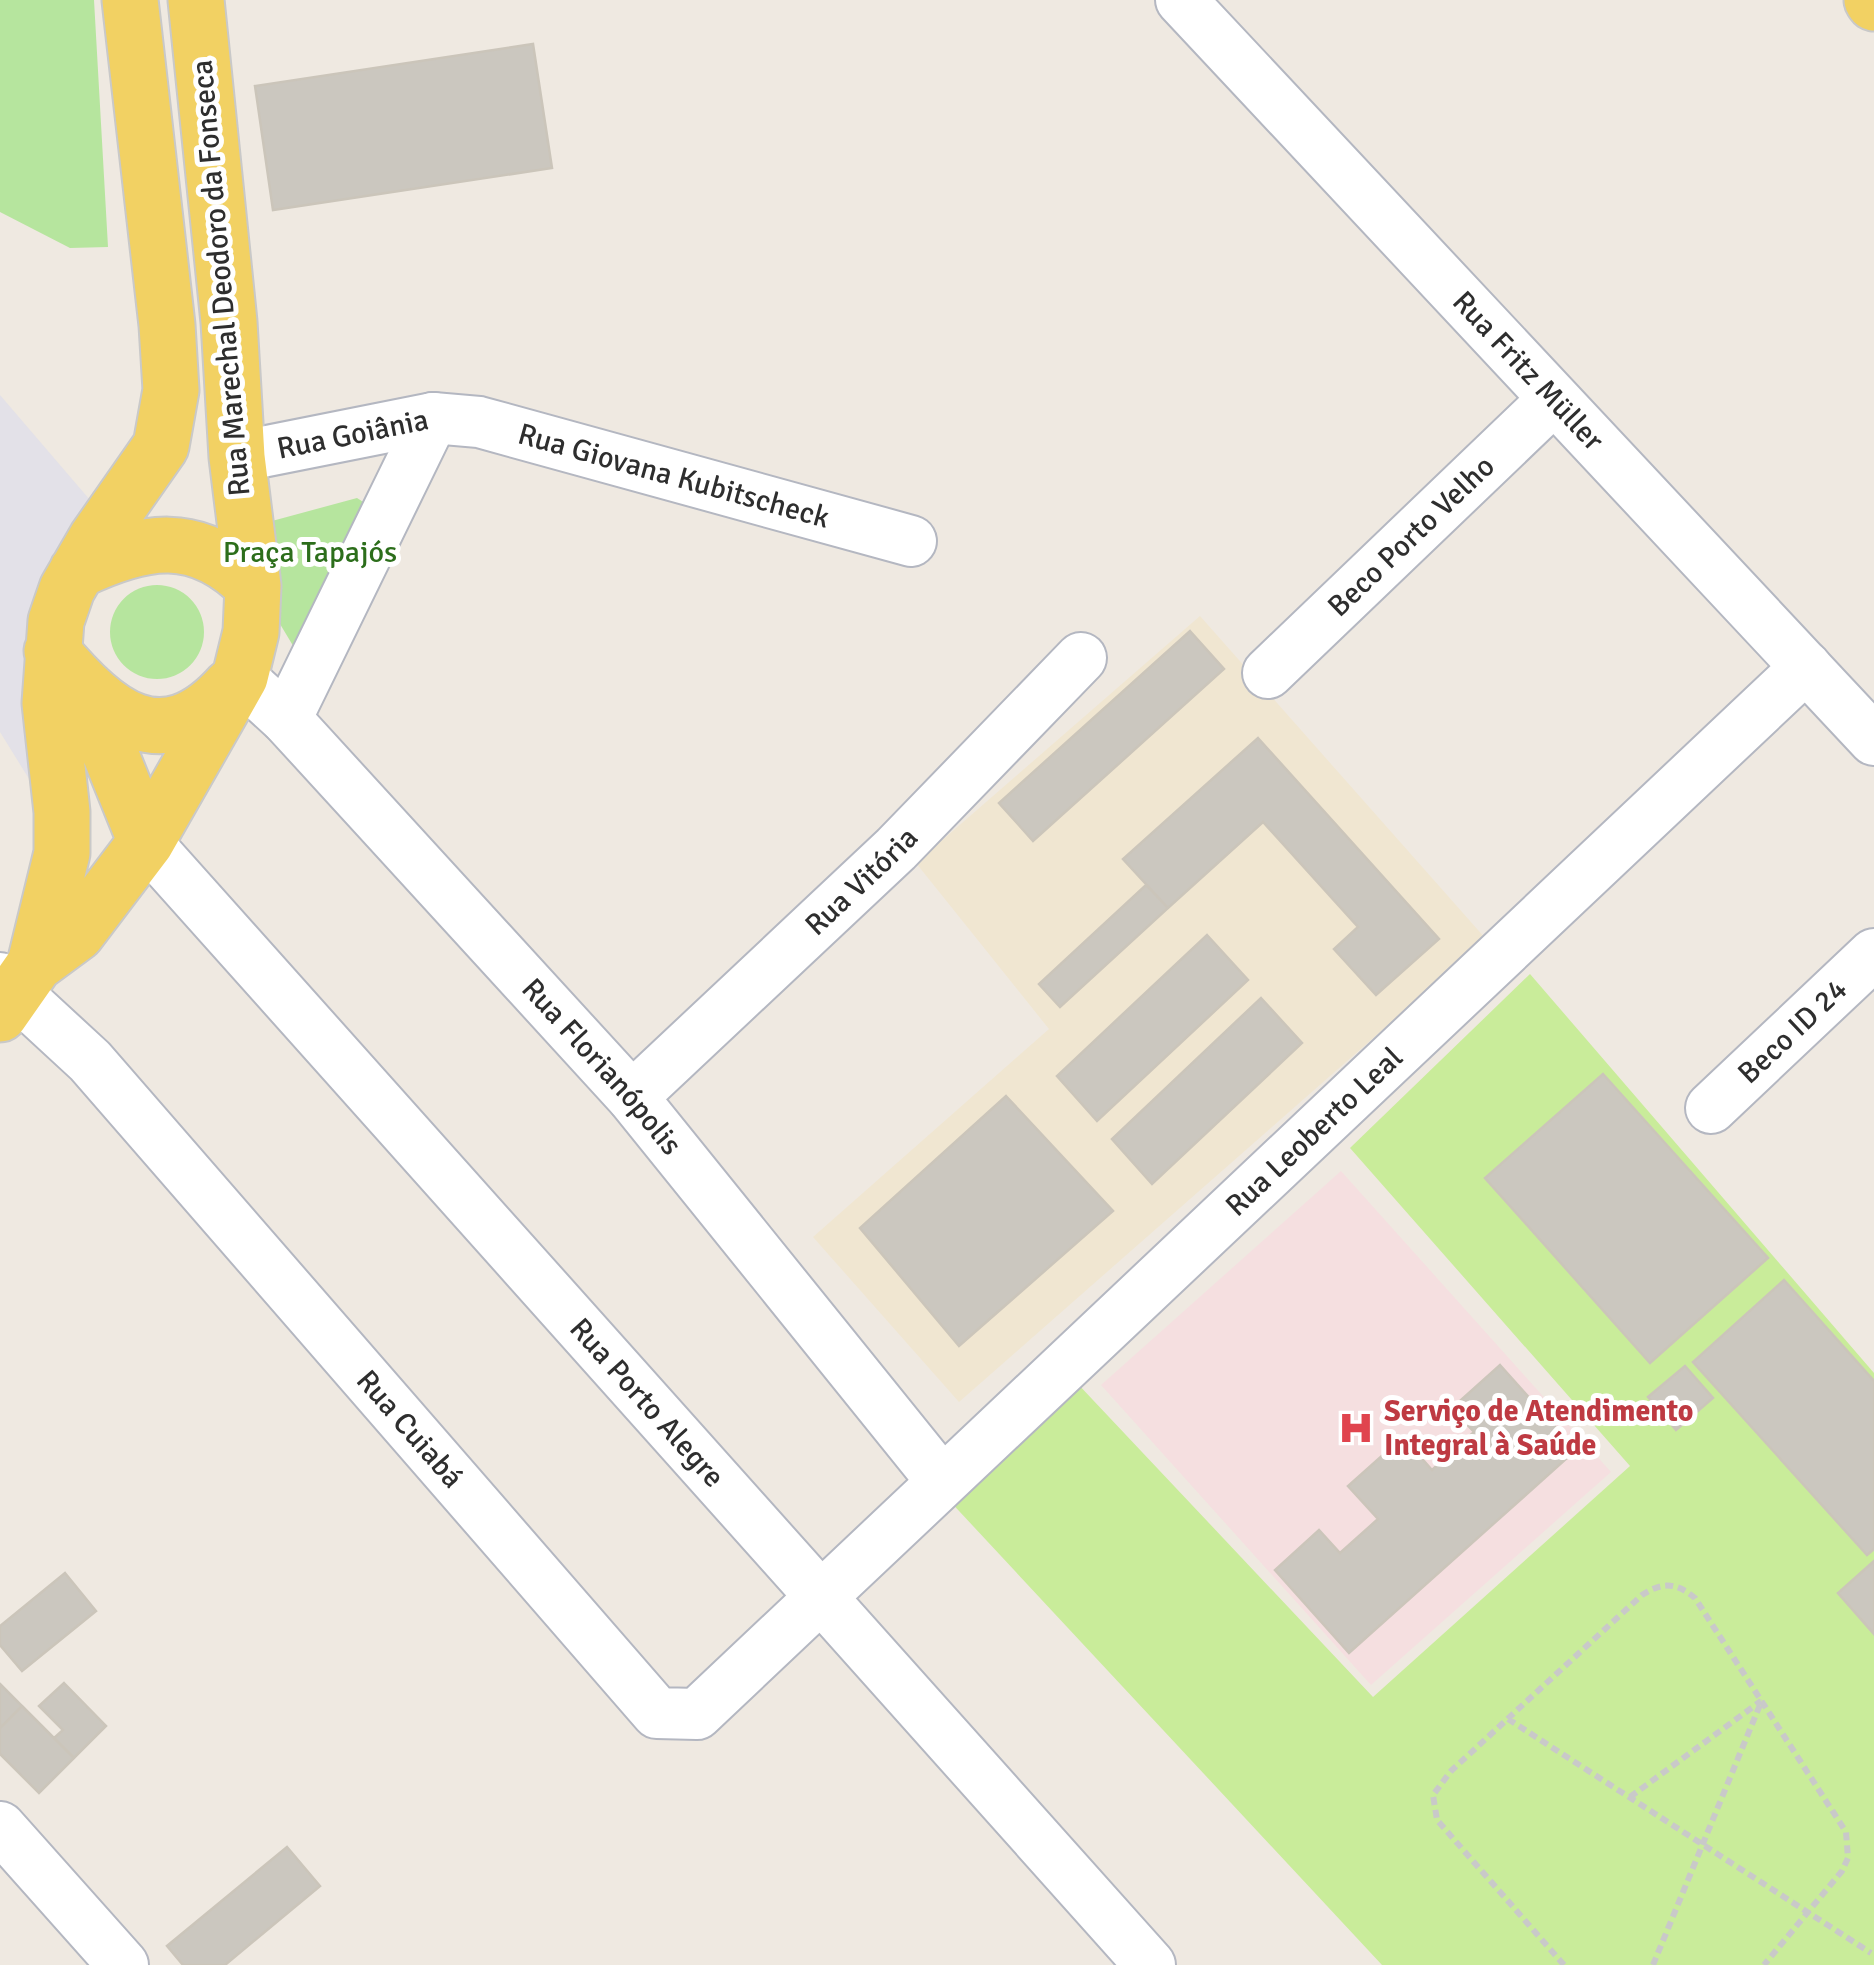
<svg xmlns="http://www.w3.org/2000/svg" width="1874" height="1965" font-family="Signika,sans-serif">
<rect width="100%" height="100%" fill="#efe9e1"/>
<path fill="#e3e1e8" d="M 0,395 L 102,514 L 47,808 L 0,732 Z"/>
<path fill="#f0e6d1" d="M 1200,616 L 1486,939 L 959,1402 L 813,1237 L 1049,1029 L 916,863 Z"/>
<path fill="#f5dfe0" d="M 1341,1171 L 1611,1472 L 1371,1685 L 1101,1385 Z"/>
<path fill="#b6e59e" d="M 0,0 L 94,0 L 108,247 L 70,248 L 0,212 Z
M 357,498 L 368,505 L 295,649 L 277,619 L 272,521 Z
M110 632a47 47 0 1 1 94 0a47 47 0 1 1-94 0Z"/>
<path fill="#c9ec9a" d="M 1530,974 L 1874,1373 L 1874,1965 L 1382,1965 L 946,1497 L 1076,1382 L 1373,1697 L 1630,1466 L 1350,1148 Z"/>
<path fill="#cbc7bf" stroke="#cbc5ba" stroke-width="2.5" d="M 533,44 L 552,168 L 273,210 L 255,86 Z
M 1190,631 L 1224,669 L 1033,841 L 999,803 Z
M 1258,738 L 1439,939 L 1376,995 L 1334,949 L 1358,927 L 1263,822 L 1168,908 L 1123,859 Z
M 1146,885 L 1168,908 L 1060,1007 L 1039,984 Z
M 1207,935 L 1248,980 L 1097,1121 L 1057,1076 Z
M 1261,998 L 1302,1043 L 1152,1184 L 1112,1139 Z
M 1603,1074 L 1768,1258 L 1650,1363 L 1485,1178 Z
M 1006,1096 L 1113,1211 L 959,1346 L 860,1228 Z
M 1784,1280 L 1874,1381 L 1874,1549 L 1867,1555 L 1693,1362 Z
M 1500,1365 L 1576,1450 L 1349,1653 L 1275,1570 L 1319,1530 L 1340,1553 L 1378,1519 L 1348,1486 L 1403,1437 L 1432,1470 L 1474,1432 L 1452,1408 Z
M 1685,1366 L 1713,1398 L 1676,1430 L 1648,1397 Z
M 1874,1561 L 1874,1634 L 1838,1593 Z
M 65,1573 L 96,1611 L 22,1671 L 0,1645 L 0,1626 Z
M 64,1683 L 106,1726 L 74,1758 L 54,1738 L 63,1730 L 39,1706 Z
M 0,1684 L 22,1706 L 0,1728 Z
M 22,1706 L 74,1758 L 39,1793 L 0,1754 L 0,1728 Z
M 287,1847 L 320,1886 L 225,1965 L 183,1965 L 167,1946 Z"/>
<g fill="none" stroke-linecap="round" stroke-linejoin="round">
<defs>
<g id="minor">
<path id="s1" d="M 1181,0 L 1874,740"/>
<path id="s2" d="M 237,457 L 433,418 L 479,422 L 911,541"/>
<path id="s3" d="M 1268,673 L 1554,399"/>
<path id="s4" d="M 240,677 L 286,719 L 632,1097 L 941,1480"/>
<path d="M 286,719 L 433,418"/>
<path id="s5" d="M 146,842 L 1150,1965"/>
<path id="s6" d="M 0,978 L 90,1061 L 657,1713 L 697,1714 L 1806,667"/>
<path id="s7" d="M 632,1097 L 896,849 L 1081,658"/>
<path id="s8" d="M 1711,1108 L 1874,954"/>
<path d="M 0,1827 L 123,1965"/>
</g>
<path id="major" d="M 1872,0 L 1874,3
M 77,571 C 144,539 197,529 253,586
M 52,651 C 105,715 162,763 231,686
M 85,691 L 146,842
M 35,964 L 77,933 L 146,842 L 240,677 L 251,632 L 253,586 L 237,457 L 229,322 L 196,0
M 0,1014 L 35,964 L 62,853 L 62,812 L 50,703 L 56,621 L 67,589 L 96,539 L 161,446 L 171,390 L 167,325 L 130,0"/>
</defs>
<use href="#minor" stroke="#b4b7c1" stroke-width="54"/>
<use href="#major" stroke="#c9c9c9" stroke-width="59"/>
<path stroke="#c9c9c9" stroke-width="6" stroke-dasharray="8 5" stroke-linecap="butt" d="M 1508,1719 L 1871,1953
M 1630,1797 L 1761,1701
M 1564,1965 L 1437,1820 L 1433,1795 L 1451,1771 L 1642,1595 C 1662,1582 1676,1582 1695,1598 L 1846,1832 L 1848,1858 L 1842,1871 L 1764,1965
M 1653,1965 L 1762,1700"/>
<use href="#minor" stroke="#fff" stroke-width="50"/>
<use href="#major" stroke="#f2d163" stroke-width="55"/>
</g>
<defs>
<symbol id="hospital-bare" viewBox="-9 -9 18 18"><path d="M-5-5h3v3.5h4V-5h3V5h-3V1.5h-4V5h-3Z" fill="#e0444e" stroke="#fff" stroke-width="2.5" paint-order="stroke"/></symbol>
</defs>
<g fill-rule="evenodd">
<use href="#hospital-bare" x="1331" y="1403" width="50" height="50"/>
</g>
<g text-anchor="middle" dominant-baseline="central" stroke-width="10" stroke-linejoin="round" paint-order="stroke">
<g font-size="30" fill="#2e2e2e" stroke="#fff">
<text transform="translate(221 278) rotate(-95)">Rua Marechal Deodoro da Fonseca</text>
<text stroke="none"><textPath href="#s1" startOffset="508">Rua Fritz Müller</textPath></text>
<text stroke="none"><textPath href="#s2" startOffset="118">Rua Goiânia</textPath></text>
<text stroke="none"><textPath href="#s2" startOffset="448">Rua Giovana Kubitscheck</textPath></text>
<text stroke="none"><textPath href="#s3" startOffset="198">Beco Porto Velho</textPath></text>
<text stroke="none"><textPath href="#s7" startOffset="315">Rua Vitória</textPath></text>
<text stroke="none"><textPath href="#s8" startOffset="112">Beco ID 24</textPath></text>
<text stroke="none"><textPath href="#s4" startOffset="532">Rua Florianópolis</textPath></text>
<text stroke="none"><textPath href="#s6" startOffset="1875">Rua Leoberto Leal</textPath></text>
<text stroke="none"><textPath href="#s5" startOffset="752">Rua Porto Alegre</textPath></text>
<text stroke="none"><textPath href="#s6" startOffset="610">Rua Cuiabá</textPath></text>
</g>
<g font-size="30" fill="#2c6e1b" stroke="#fff">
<text x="310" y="552">Praça Tapajós</text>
</g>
<g font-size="30" font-weight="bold" fill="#be3a42" stroke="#fff" text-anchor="start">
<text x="1384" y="1411">Serviço de Atendimento<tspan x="1384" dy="34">Integral à Saúde</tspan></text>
</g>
</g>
</svg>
